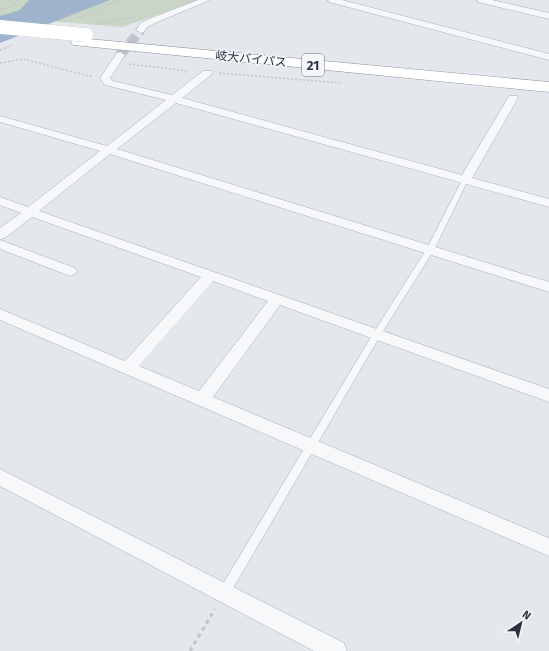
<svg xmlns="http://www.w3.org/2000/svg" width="549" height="651" font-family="'Fira Sans','Noto Sans JP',sans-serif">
<rect width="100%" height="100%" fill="#e4e7ec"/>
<path fill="#c9d6c5" d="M 0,0 L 198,0 L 123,27 L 0,17 Z"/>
<path fill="#9fb4cc" d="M 29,0 L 110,0 L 0,43 L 0,16 L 20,10 Z"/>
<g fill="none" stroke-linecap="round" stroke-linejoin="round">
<path stroke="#bfc3cb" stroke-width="10" stroke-dasharray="10 5" stroke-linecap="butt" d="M 120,55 L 141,30"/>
<defs>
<path id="service" d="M 465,178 L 468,180 L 434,250 L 380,336 L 228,597 L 224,598 L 220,597 L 219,593 L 220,589 L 374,332 L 426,250 L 462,180 Z"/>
<path id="minor" d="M 198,0 L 210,0 L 155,23 L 147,27 L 144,32 L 141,33 L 136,30 L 141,23 L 149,19 Z
M 328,0 L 342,0 L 549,54 L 549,60 L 329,2 Z
M 477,0 L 492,0 L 549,13 L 549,19 L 478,2 Z
M 120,52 L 125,55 L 110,78 L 113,81 L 172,95 L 203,71 L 211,71 L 212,73 L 211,75 L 182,98 L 462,175 L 509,96 L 517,96 L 518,98 L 472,178 L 549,199 L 549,207 L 176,103 L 117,149 L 549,282 L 549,292 L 110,154 L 39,211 L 549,389 L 549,402 L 280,305 L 213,397 L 549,538 L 549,556 L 0,320 L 0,309 L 125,361 L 201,277 L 32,217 L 5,238 L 0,239 L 0,228 L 21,213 L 0,205 L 0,197 L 28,207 L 100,151 L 0,122 L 0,116 L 107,146 L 166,100 L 105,85 L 100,78 L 117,53 ZM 213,281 L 268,301 L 199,391 L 139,366 Z
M 0,240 L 75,268 L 77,271 L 75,274 L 70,276 L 65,274 L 0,249 Z
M 0,469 L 344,643 L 347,651 L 314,651 L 0,486 Z"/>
<path id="trunk" d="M 78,38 L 549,82 L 549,92 L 73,45 L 71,42 L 73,39 Z"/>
</defs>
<use href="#service" stroke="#a9aeb7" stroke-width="1"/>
<use href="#minor" stroke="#a9aeb7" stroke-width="1"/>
<use href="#trunk" stroke="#8b94a3" stroke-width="1"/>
<path stroke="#c2c5cb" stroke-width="1.5" stroke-dasharray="2 2" stroke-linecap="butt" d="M 0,10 L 15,4 L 18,0
M 79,18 L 78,17 L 120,0
M 96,24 L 134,17
M 0,50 L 12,45
M 0,63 L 23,59 L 93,77
M 129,64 L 188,71
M 219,73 L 341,83"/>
<path stroke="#c2c5cb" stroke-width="3" stroke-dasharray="4 4" stroke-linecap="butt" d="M 190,651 L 215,609"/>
<use href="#service" fill="#f7f8fa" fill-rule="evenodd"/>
<use href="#minor" fill="#f7f8fa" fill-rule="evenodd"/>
<use href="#trunk" fill="#fff" fill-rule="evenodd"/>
<defs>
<path id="trunk-bridge" d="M 0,27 L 86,35"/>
</defs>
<use href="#trunk-bridge" stroke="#8b94a3" stroke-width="14" stroke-linecap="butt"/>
<use href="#trunk-bridge" stroke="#fff" stroke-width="14"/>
</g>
<g text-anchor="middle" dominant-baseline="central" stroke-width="3.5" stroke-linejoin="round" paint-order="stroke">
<g font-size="12" fill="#2b3445" stroke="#f4f6f9">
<text transform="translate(251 59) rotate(6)">岐大バイパス</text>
</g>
<rect fill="#f4f6f9" stroke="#676e7b" stroke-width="1" x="302" y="54" width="22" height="22" rx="3"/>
<g font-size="13" font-weight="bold" fill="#2b3445">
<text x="313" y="65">21</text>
</g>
</g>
<g transform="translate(521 623) rotate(35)" stroke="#f4f6f9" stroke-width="3" paint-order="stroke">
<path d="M0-3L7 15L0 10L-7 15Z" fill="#2b3445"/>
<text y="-6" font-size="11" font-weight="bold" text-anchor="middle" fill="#2b3445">N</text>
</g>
</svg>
